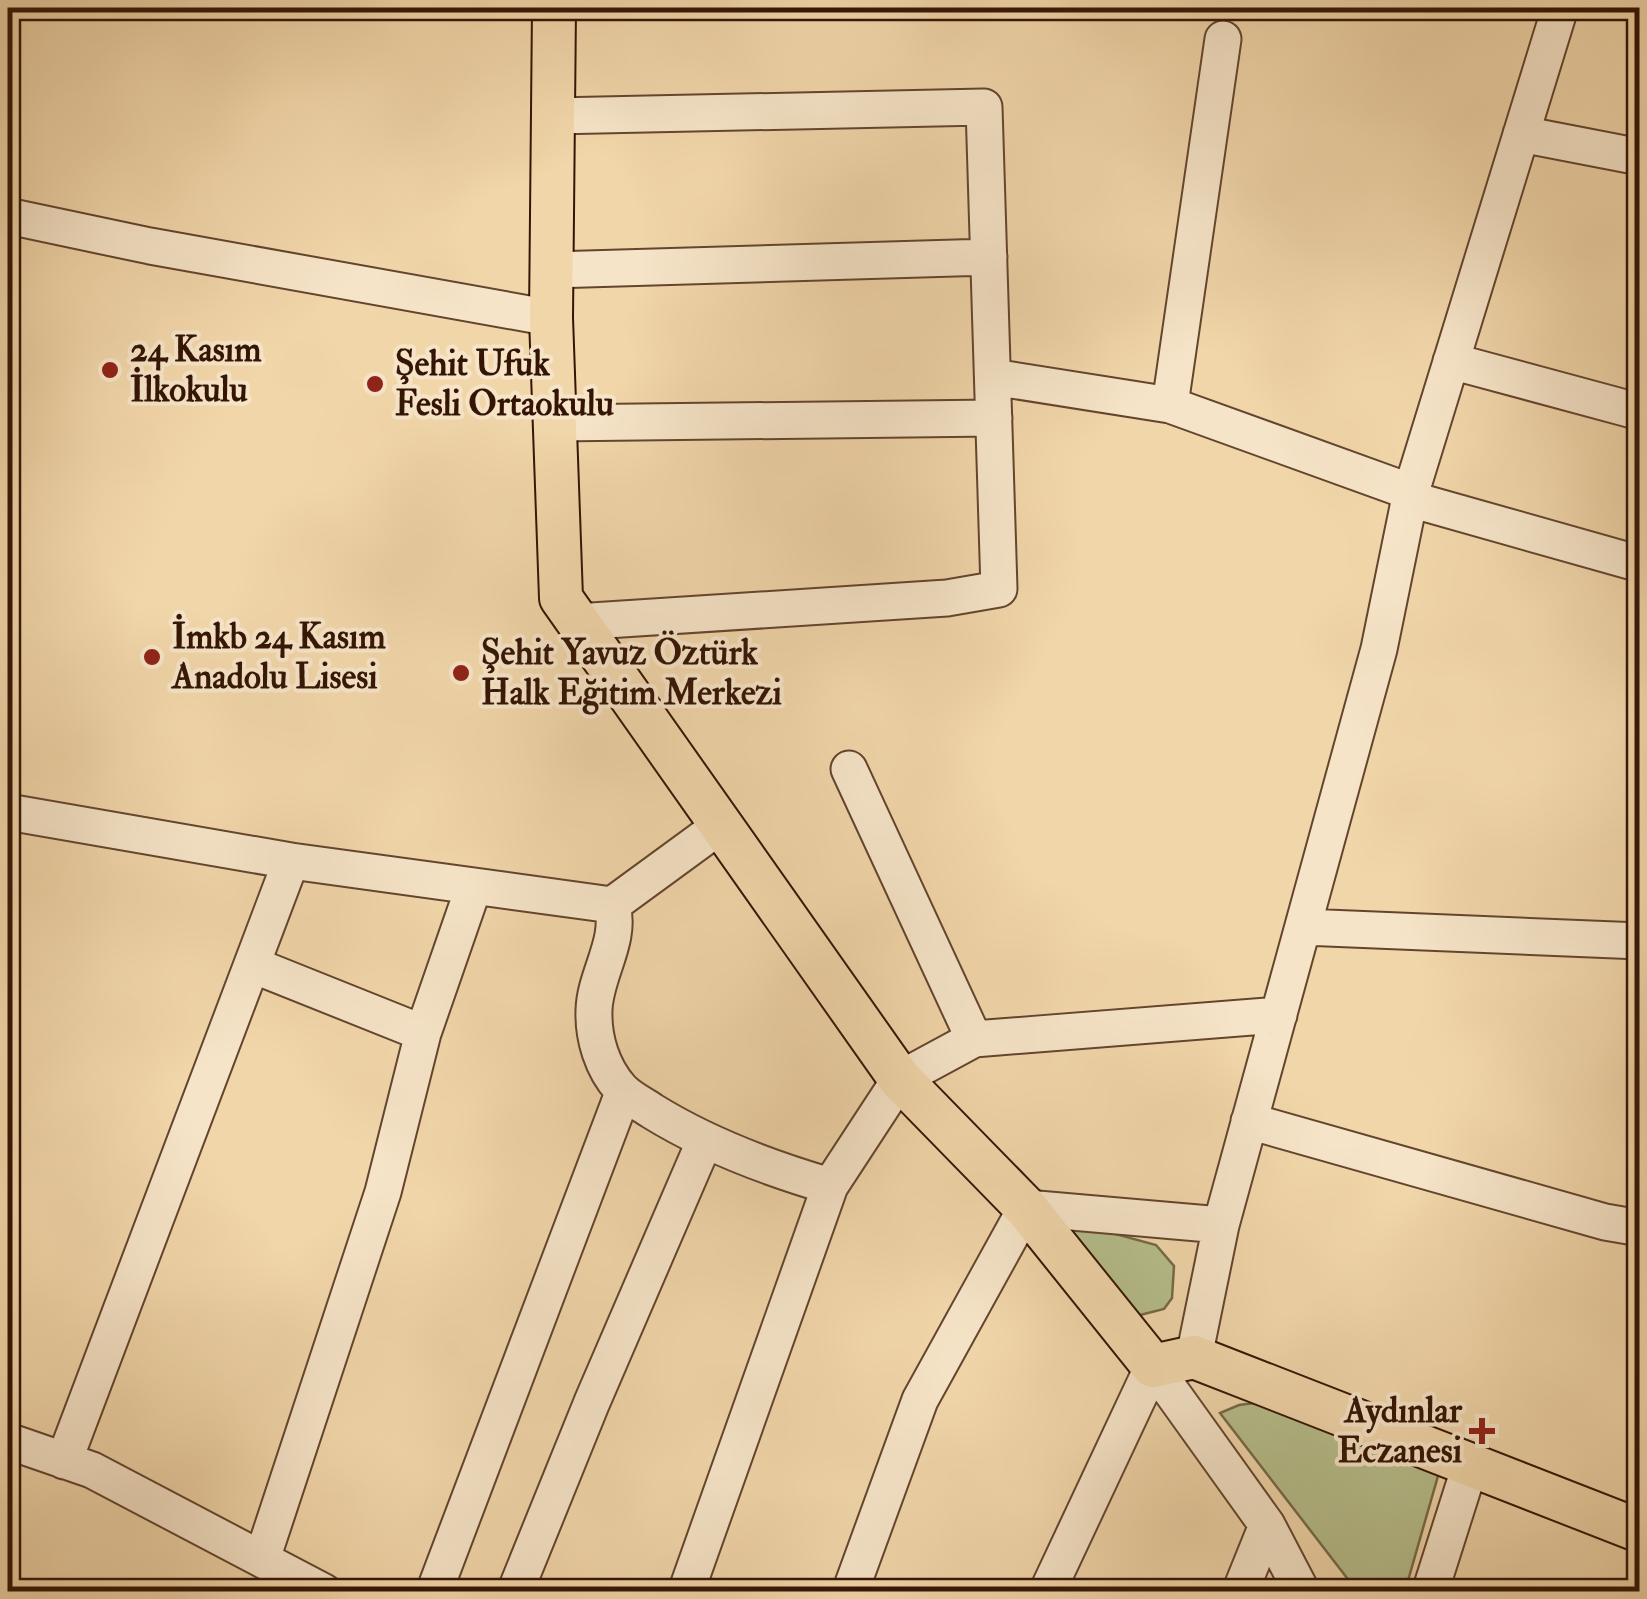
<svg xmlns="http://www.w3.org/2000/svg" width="1647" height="1599" font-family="'IM FELL Double Pica',serif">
<rect width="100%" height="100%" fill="#f1d6aa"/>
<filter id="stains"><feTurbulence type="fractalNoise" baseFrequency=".002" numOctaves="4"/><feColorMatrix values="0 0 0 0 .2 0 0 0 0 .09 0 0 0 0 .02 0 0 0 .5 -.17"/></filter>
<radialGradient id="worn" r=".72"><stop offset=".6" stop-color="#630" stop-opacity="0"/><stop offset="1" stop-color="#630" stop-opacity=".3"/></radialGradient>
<path fill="#b6be8c" stroke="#756a48" stroke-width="2.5" d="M 1072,1222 L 1156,1245 L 1174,1266 L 1172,1298 L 1164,1309 L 1136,1316 L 1065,1231 Z
M 1262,1402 L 1440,1469 L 1405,1591 L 1357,1591 L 1220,1413 L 1239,1405 Z"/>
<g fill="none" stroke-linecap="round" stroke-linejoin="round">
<defs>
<path id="minor" d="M 553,116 L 984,107 L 999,589 L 947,598 L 576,622
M 1521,134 L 1640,157
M 8,216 L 150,246 L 551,318
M 552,270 L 989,257
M 1451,361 L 1640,412
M 993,377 L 1170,405 L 1411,492
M 1170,405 L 1223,39
M 555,423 L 994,418
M 1410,499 L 1640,564
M 849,769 L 974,1039
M 8,812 L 291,861 L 612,905 L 720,826
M 612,905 C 622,941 595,974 594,1010 C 593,1038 602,1068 621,1089 C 629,1098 642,1104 652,1111 C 707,1145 768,1168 830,1186
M 1303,927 L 1640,941
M 253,965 L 423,1033 L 383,1192 L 262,1559
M 423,1033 L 474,886
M 1249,1121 L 1605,1222 L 1640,1228
M 1194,1357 L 1221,1225 L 1379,649 L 1411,492 L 1560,8
M 8,1441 L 92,1470 L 324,1592
M 64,1461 L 291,861
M 434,1592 L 623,1093
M 515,1592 L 592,1402 L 705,1140
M 686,1592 L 830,1186 L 900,1079 L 974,1039 L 1279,1015
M 850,1592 L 920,1400 L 1026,1208 L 1221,1225
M 1047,1592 L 1153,1366 L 1267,1525 L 1302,1592
M 1240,1592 L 1267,1525
M 1430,1592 L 1471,1463"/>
<path id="major" d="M 554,8 L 551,318 L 561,598 L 900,1079 L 1026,1208 L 1153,1366 L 1194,1357 L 1640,1531"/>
</defs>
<use href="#minor" stroke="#63452e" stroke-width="39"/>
<use href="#major" stroke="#341505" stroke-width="46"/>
<use href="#minor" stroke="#f6e4c8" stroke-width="35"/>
<use href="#major" stroke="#f1d6aa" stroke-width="42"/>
</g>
<g fill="#8f2418" stroke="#f6e4c8" stroke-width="4">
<circle cx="110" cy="370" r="10"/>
<circle cx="375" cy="384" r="10"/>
<circle cx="152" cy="657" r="10"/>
<circle cx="461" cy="673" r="10"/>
<path d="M1477 1416h10v10h10v10h-10v10h-10v-10h-10v-10h10z"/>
</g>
<g text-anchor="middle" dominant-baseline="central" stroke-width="8" stroke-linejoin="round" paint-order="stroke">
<g font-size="35" font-weight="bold" fill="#341505" stroke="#f6e4c8" text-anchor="start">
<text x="130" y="350">24 Kasım<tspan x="130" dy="40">İlkokulu</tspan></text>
<text x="395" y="364">Şehit Ufuk<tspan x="395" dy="40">Fesli Ortaokulu</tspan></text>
<text x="172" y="637">İmkb 24 Kasım<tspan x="172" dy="40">Anadolu Lisesi</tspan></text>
<text x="481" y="653">Şehit Yavuz Öztürk<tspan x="481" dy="40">Halk Eğitim Merkezi</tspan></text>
<text x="1462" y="1411" text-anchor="end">Aydınlar<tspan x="1462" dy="40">Eczanesi</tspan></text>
</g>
</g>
<rect width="1647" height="1599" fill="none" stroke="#f1d6aa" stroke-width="40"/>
<rect x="10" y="10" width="1627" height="1579" fill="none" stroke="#341505" stroke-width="5"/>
<rect x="20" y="20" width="1607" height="1559" fill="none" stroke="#341505" stroke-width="2.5"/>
<rect width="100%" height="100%" filter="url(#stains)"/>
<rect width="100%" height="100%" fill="url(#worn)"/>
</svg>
